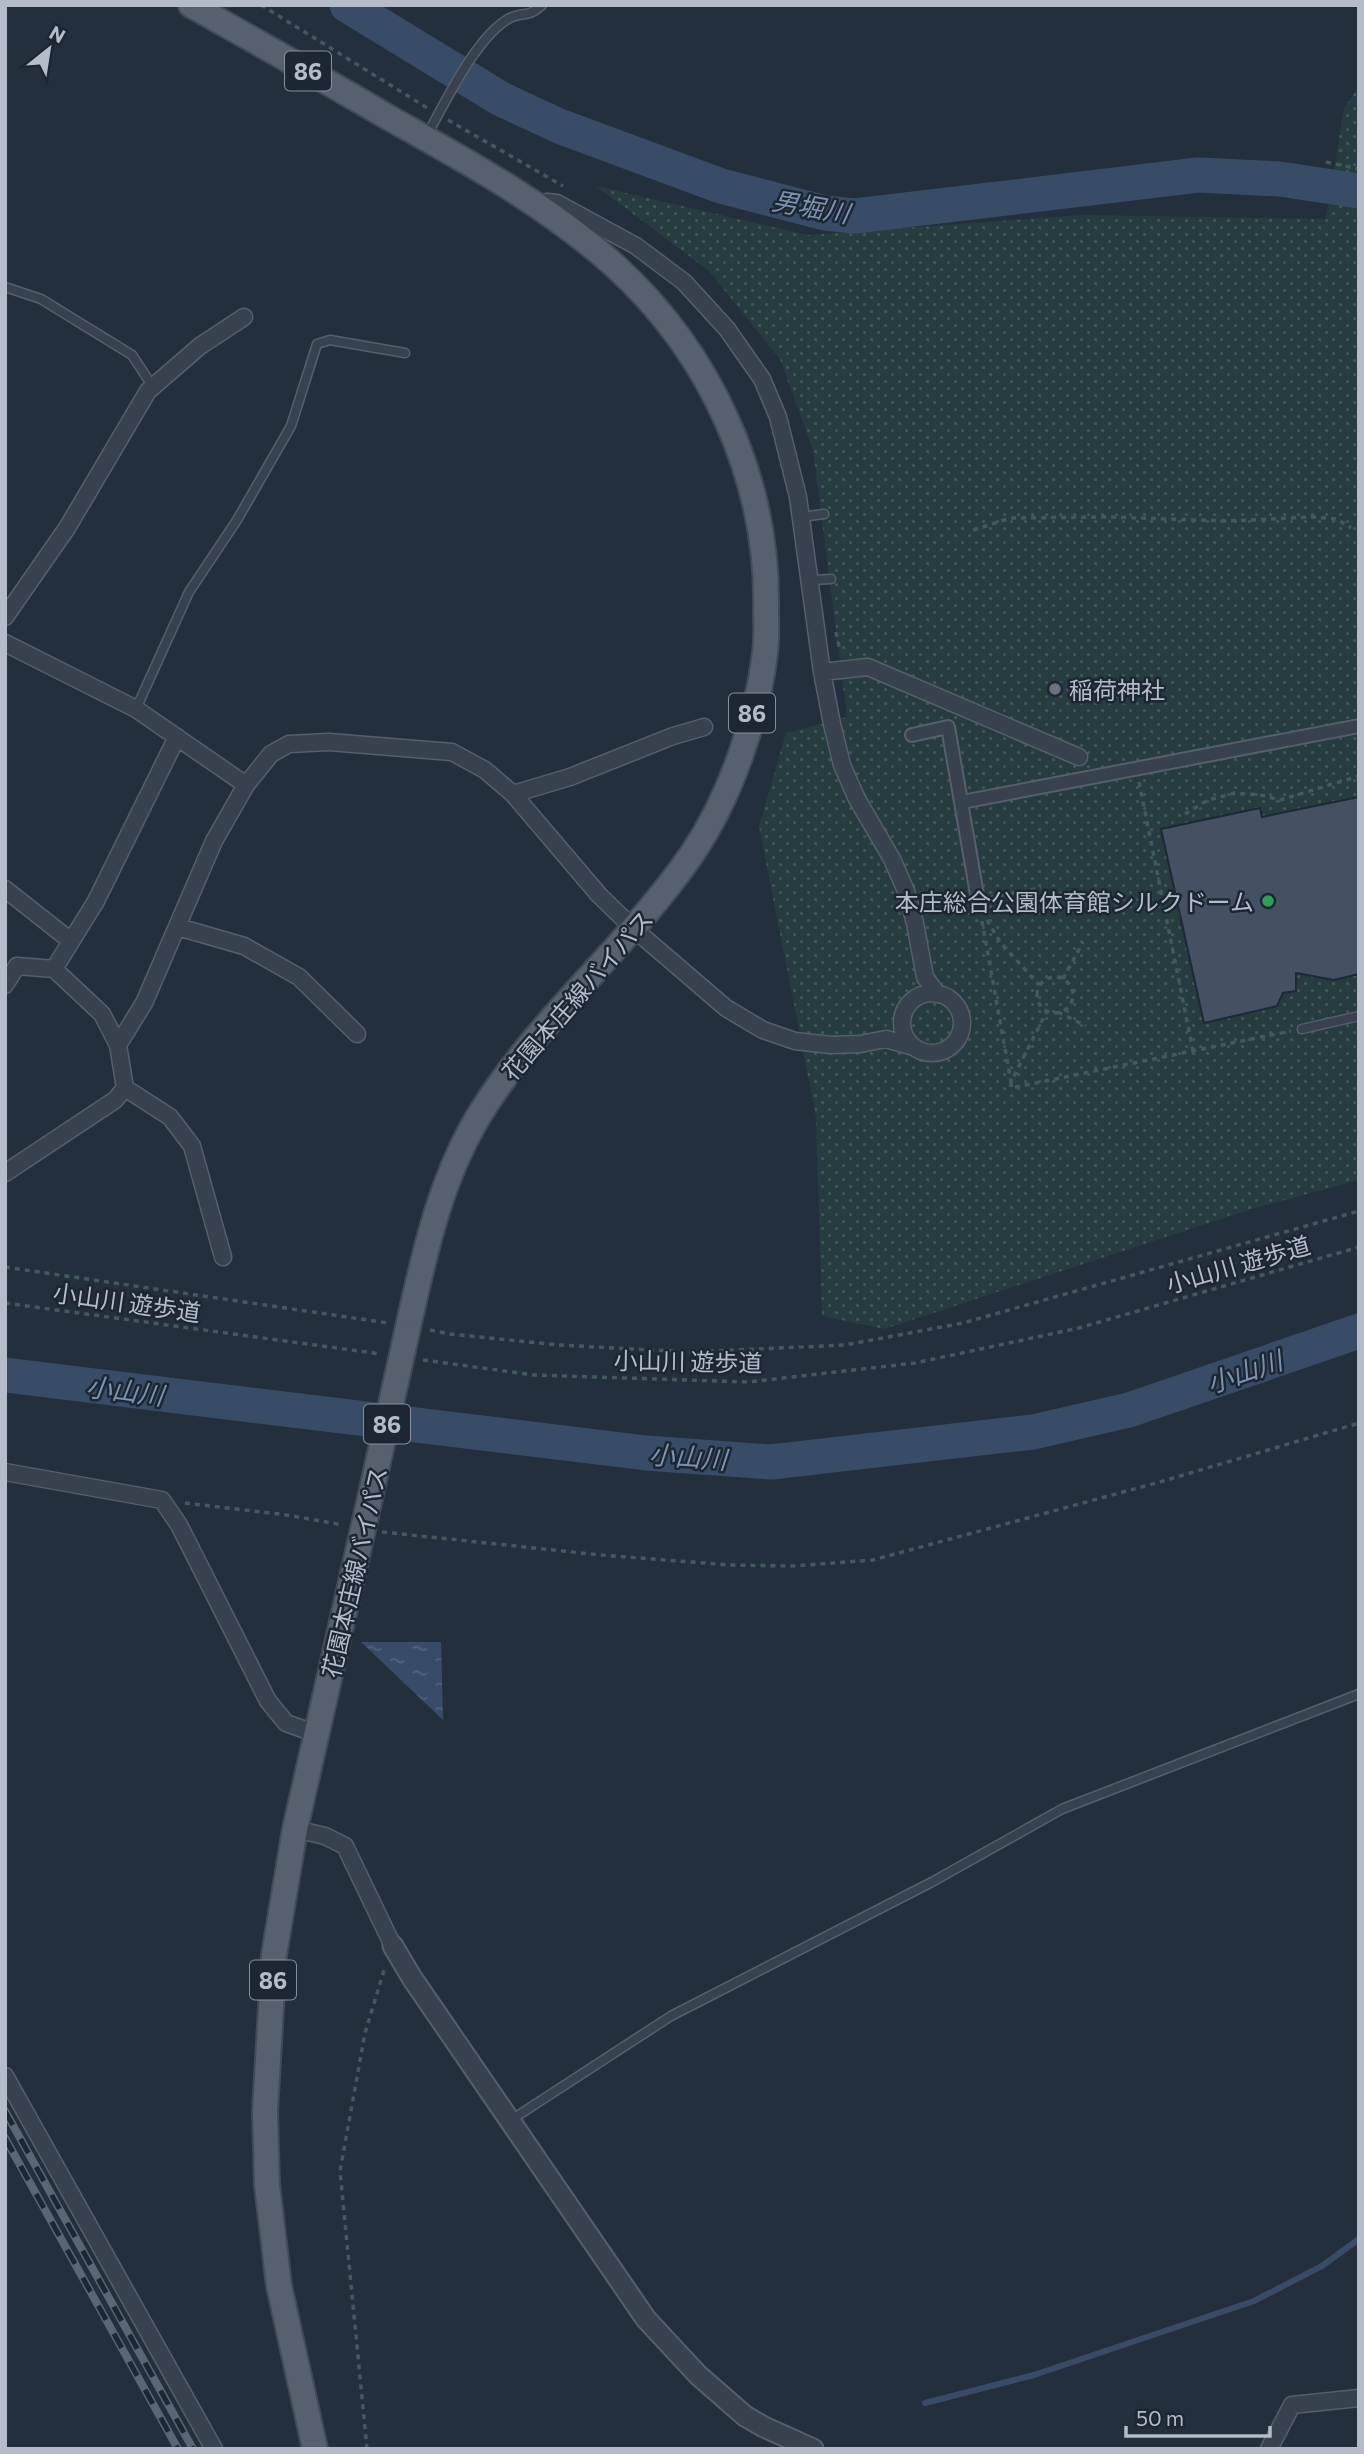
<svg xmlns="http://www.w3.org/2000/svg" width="1364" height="2454" font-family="Commissioner,'Noto Sans JP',sans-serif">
<defs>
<pattern id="grass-dots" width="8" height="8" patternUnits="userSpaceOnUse" patternTransform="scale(1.75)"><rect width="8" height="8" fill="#263c3f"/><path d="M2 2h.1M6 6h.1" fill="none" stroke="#435659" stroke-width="1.8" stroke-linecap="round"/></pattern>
<pattern id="water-ripples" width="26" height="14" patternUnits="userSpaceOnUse" patternTransform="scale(1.75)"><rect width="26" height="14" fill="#394c67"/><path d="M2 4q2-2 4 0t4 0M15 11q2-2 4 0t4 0" fill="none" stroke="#53647b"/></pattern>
</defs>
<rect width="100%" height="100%" fill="#242f3e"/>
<path fill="url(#grass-dots)" d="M 1359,86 L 1359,1180 L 1252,1209 L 884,1329 L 822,1316 L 816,1117 L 759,826 L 786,733 L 847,717 L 813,450 L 780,359 L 709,271 L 596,186 L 807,235 L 1082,215 L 1326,219 L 1344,108 Z"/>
<path fill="url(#water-ripples)" d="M 361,1642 L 441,1642 L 443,1720 Z"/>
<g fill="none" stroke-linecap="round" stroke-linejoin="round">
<path stroke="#394c67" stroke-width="6" d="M 925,2403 L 1034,2375 L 1254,2301 L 1322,2266 L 1359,2239"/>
<path stroke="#394c67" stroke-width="35" d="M 347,5 L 501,99 L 559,126 L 721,186 L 825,213 L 855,216 L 1198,175 L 1280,179 L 1359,191
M 5,1375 L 646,1453 L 771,1462 L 1033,1432 L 1129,1410 L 1359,1331"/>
</g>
<path fill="#455162" stroke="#1f2835" stroke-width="2" d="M 1359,797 L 1359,974 L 1334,980 L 1296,973 L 1296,991 L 1283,993 L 1277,1006 L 1204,1023 L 1161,829 L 1260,808 L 1262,817 Z"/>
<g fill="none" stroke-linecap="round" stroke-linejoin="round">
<defs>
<path id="service" d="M 427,135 C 446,101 475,39 508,19 C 521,11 528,19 542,5
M 5,287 L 41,299 L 132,355 L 153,387
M 801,517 L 824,514
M 811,580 L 831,579
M 136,709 L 189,592 L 237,520 L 291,426 L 317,344 L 330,340 L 405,353
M 1302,1029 L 1359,1016
M 511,2120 L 671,2016 L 932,1882 L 1062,1809 L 1359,1694"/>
<path id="pedestrian" d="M 912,735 L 948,727 L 979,906
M 962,802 L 1359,726"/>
<path id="minor" d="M 540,208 L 547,202 L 557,203 L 636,246 L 684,282 L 727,329 L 762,379 L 778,417 L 798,497 L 822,672 L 832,724 L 842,765 L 857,799 L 892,859 L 906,891 L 915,923 L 925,977 L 937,994
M 5,617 L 67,528 L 148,391 L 200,346 L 244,317
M 5,643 L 136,709 L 246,785
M 822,672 L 868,667 L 1079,757
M 513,794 L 570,777 L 673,736 L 704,727
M 5,889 L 71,941
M 178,927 L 244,946 L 299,977 L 357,1034
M 5,985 L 17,966 L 54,969
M902 1023a30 30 0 1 1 60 0a30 30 0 1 1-60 0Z
M 118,1045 L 102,1014 L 54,969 L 96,901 L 177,737
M 125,1088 L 170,1117 L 192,1146 L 223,1257
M 5,1173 L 115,1100 L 125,1088 L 118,1045 L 144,1003 L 214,841 L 246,785 L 271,754 L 289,744 L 329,742 L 452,752 L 485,770 L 513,794 L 599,895 L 634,929 L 726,1008 L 763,1030 L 795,1041 L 831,1045 L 860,1044 L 886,1039 L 914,1047
M 5,1472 L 162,1500 L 179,1525 L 268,1701 L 286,1723 L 317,1734
M 295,1829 L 325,1836 L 345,1846 L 393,1946
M 5,2076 L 214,2449
M 1269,2449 L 1292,2405 L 1359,2398"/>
<path id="tertiary" d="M 393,1946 L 412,1978 L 646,2319 L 698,2375 L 745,2416 L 764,2427 L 813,2449"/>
<path id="primary" d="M 191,5 C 259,43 326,81 393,120 C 470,163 550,207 615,266 C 711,353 769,481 766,610 C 766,624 767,639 765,653 C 757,720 730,798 692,854 C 630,944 544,1014 485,1106 C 441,1173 424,1255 407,1332
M 315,2449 L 279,2286 L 267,2185 L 265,2112 L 274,1955 L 295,1829 L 366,1516"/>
</defs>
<use href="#service" stroke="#565f6c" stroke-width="11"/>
<use href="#pedestrian" stroke="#565f6c" stroke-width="16"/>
<use href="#minor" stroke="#565f6c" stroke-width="19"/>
<use href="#tertiary" stroke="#565f6c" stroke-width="23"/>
<use href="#primary" stroke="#414a57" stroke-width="28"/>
<path stroke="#44595c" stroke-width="3.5" stroke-dasharray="5 5" stroke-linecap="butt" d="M 261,5 L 429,109
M 448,120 L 563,186
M 1326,162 L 1359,169
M 973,530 L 1011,518 L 1108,517 L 1228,521 L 1313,517 L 1337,519 L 1351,528
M 836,632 L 840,651
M 1139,782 L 1193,1051
M 1185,814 L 1208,800 L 1235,793 L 1261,795 L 1280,800 L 1359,776
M 991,897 L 1041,888
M 987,920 L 1000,942 L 1039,985
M 982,921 L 1011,1082 L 1047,1011
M1037 995a18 18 0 1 1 36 0a18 18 0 1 1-36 0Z
M 1063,979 L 1083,942
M 1058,1012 L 1086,1026
M 1011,1082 L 1011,1088 L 1291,1031
M 5,1267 L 388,1323
M 5,1303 L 381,1354
M 430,1330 L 450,1334 L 558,1345 L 691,1352 L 845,1345 L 963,1323 L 1359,1211
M 423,1360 L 534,1375 L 748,1382 L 915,1363 L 1079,1328 L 1359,1247
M 185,1503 L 287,1515 L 343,1525
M 382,1532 L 601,1555 L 730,1565 L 792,1566 L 873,1560 L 1160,1482 L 1359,1423
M 367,2449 L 340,2171 L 365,2033 L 385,1967"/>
<use href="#service" stroke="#38414e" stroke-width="8"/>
<use href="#pedestrian" stroke="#38414e" stroke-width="12"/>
<use href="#minor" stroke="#38414e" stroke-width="16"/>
<use href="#tertiary" stroke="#38414e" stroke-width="19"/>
<use href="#primary" stroke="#56606e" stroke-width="24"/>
<defs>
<path id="rail" d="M 5,2111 L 193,2449
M 5,2138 L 178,2449"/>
</defs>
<use href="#rail" stroke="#5a6575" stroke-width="8"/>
<use href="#rail" stroke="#1d2633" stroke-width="5" stroke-dasharray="16" stroke-linecap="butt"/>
<defs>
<path id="primary-bridge" d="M 366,1516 L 407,1332"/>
</defs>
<use href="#primary-bridge" stroke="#414a57" stroke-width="28" stroke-linecap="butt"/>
<use href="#primary-bridge" stroke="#56606e" stroke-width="24"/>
</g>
<circle fill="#6b7280" stroke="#1d2633" stroke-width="2.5" cx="1055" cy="689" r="7"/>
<circle fill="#2e9e5b" stroke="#1d2633" stroke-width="2.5" cx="1268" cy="901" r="7"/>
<g text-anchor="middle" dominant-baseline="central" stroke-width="5" stroke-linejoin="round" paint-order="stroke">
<g fill="#1d2633" stroke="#878f9c" stroke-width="2">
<rect x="285" y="51.5" width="46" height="39" rx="5"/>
<rect x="729" y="693.5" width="46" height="39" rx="5"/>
<rect x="364" y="1404.5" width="46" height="39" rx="5"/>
<rect x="250" y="1960.5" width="46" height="39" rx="5"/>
</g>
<g font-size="23" font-weight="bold" fill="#b4bcc9">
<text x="308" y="71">86</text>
<text x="752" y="713">86</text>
<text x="387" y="1424">86</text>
<text x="273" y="1980">86</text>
</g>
<g font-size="24" fill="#b4bcc9" stroke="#1d2633" text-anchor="start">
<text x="1069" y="689">稲荷神社</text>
<text x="1254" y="901" text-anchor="end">本庄総合公園体育館シルクドーム</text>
</g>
<g font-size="24" fill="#b4bcc9" stroke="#1d2633">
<text transform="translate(577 995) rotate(-49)">花園本庄線バイパス</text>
<text transform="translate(1238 1264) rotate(-16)">小山川 遊歩道</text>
<text transform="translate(127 1302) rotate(8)">小山川 遊歩道</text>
<text transform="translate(688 1361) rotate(1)">小山川 遊歩道</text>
<text transform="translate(354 1572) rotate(-77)">花園本庄線バイパス</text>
</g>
<g font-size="26" font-style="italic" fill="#7c92b1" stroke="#1d2633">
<text transform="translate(811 206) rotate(10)">男堀川</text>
<text transform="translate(1244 1371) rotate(-19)">小山川</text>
<text transform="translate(125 1390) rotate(7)">小山川</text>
<text transform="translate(688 1456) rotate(4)">小山川</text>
</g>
</g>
<rect width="1364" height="2454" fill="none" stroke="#b4bcc9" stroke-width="14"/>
<g transform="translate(49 49) rotate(30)" stroke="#1d2633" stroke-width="5" paint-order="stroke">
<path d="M0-5L12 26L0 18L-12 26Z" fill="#b4bcc9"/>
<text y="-10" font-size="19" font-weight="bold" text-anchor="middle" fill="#b4bcc9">N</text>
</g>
<path d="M1126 2426v10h144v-10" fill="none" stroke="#b4bcc9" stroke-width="3.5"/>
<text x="1136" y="2426" font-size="21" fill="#b4bcc9" stroke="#1d2633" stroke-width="5" paint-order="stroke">50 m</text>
</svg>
